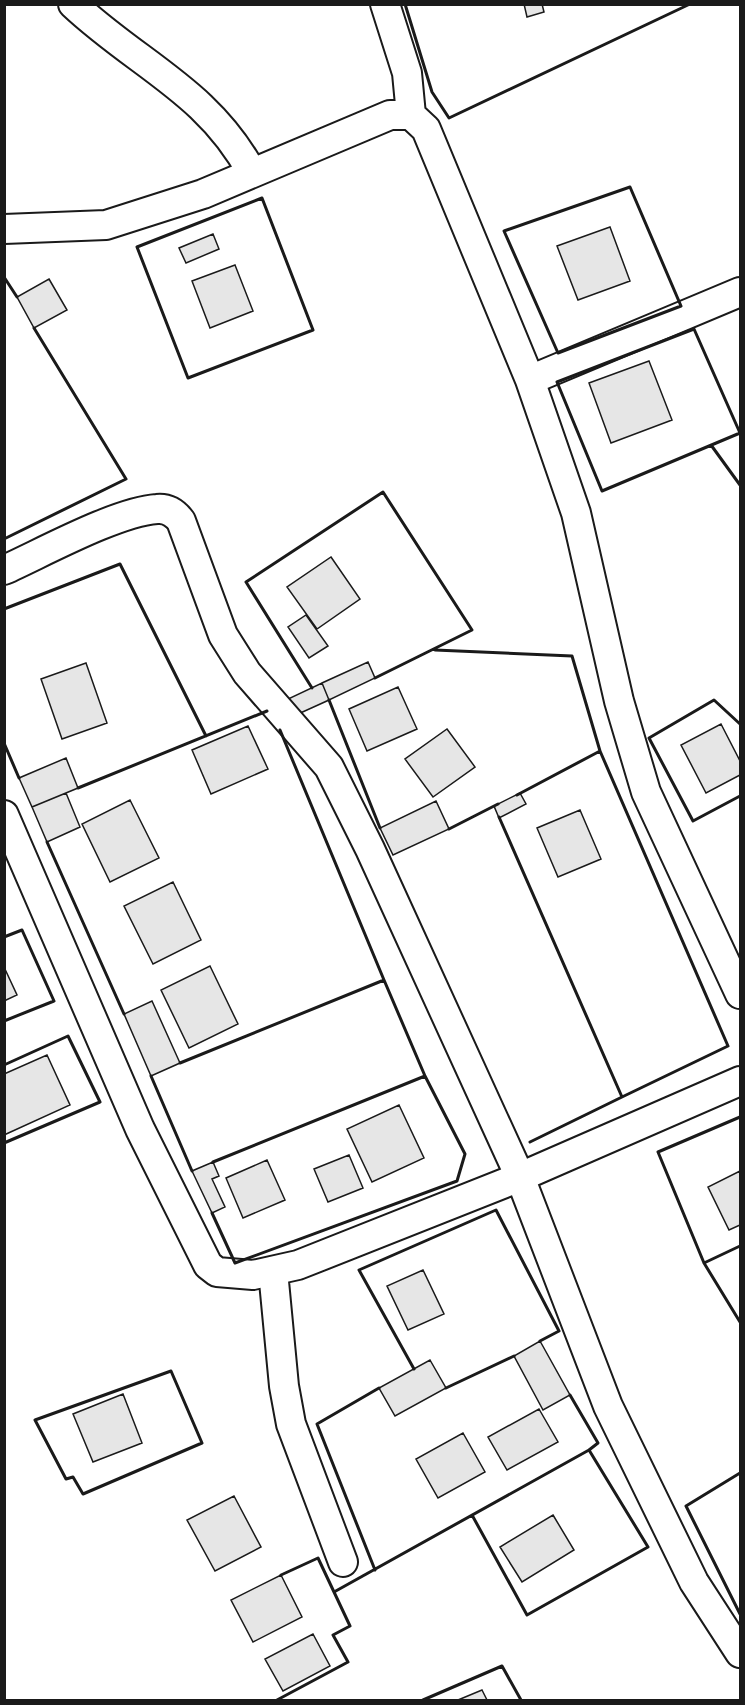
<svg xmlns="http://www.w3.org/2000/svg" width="745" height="1705" font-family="Spectral,serif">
<rect width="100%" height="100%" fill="#fff"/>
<path fill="#e6e6e6" stroke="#1a1a1a" stroke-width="1.5" d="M 524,4 L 542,4 L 544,12 L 527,17 Z
M 610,227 L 630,281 L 578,300 L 557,246 Z
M 213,234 L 219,249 L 186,263 L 179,248 Z
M 235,265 L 253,311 L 210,328 L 192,281 Z
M 49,279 L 67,310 L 34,328 L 17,297 Z
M 649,361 L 672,420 L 611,443 L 589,383 Z
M 331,557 L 360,599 L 317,629 L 287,587 Z
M 306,615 L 328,646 L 309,658 L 288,627 Z
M 368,662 L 375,678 L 329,700 L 322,683 Z
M 86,663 L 107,723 L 62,739 L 41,679 Z
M 322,683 L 329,700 L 296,715 L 288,699 Z
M 398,687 L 417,729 L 367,751 L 349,709 Z
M 721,724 L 740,761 L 740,775 L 706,793 L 681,745 Z
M 248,726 L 268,769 L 211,794 L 192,750 Z
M 447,729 L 475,767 L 433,797 L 405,759 Z
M 66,758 L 78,788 L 32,807 L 19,778 Z
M 66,793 L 80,827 L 47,842 L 32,807 Z
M 520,793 L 526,804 L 499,818 L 494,806 Z
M 130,800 L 159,858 L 110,882 L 82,824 Z
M 436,801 L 449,829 L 393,855 L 380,828 Z
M 580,810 L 601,859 L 558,877 L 537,828 Z
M 173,882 L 201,940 L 153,964 L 124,906 Z
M 210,966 L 238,1024 L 189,1048 L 161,990 Z
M 4,967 L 17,995 L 4,1001 Z
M 152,1001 L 180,1063 L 151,1076 L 124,1014 Z
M 47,1055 L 70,1105 L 4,1135 L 4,1074 Z
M 399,1105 L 424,1158 L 372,1182 L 347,1129 Z
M 349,1155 L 363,1188 L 328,1202 L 314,1169 Z
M 267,1160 L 285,1200 L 243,1218 L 226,1178 Z
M 213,1162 L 219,1176 L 212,1179 L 225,1207 L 212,1213 L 192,1171 Z
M 740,1171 L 740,1225 L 729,1230 L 708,1187 Z
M 423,1270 L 444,1314 L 408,1330 L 387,1286 Z
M 540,1341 L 570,1395 L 543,1410 L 514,1356 Z
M 430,1360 L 446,1388 L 395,1416 L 379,1388 Z
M 123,1394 L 142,1443 L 93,1462 L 73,1414 Z
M 539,1409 L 558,1442 L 507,1470 L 488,1437 Z
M 463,1433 L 485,1472 L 438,1498 L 416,1459 Z
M 234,1496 L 261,1547 L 215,1571 L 187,1520 Z
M 553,1515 L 574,1550 L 522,1582 L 500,1547 Z
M 281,1575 L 302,1617 L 253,1642 L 231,1600 Z
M 313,1634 L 330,1666 L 283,1691 L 265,1659 Z
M 482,1690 L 487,1700 L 458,1700 Z"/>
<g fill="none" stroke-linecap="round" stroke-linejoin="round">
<defs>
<path id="minor" d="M 73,4 C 138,65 208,91 252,173
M 385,4 L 407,73 L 411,115
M 4,229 L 106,225 L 203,194 L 390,115 L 411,115 L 426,129 L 530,380 L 576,513 L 619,701 L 646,792 L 740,994
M 530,380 L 740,292
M 4,570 C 44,552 116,512 157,509 C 167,508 175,513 181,521 L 223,635 L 247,673 L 329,767 L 370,849 L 520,1177 L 608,1406 L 694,1582 L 740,1653
M 4,815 L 140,1129 L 208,1265 L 217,1272 L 253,1275 L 298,1265 L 520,1177 L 740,1081
M 273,1271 L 284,1386 L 291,1424 L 343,1562"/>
</defs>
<use href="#minor" stroke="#1a1a1a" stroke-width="32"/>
<use href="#minor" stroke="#fff" stroke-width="28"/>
<path stroke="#1a1a1a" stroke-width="3" d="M 405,4 L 432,92 L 449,118 L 690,4
M 630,187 L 681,306 L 558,353 L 504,231 Z
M 262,198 L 313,330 L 188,378 L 137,247 Z
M 4,277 L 17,297
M 694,329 L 740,433 L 602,491 L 557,382 Z
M 711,445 L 740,485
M 4,539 L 126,479 L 34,328
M 4,609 L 120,564 L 206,736
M 435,650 L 572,656 L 600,751 L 517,795
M 312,688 L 246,582 L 383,492 L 472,630 L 375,678
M 329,700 L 380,828
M 740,724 L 714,700 L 649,738 L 693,821 L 740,796
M 280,730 L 384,980
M 4,743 L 19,778
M 600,751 L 728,1046 L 622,1097
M 78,788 L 267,711
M 499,817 L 622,1097 L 530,1142
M 449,829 L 498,804
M 47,842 L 124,1014
M 4,937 L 22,930 L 54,1001 L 4,1021
M 180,1063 L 384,980 L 425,1076
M 4,1065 L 68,1036 L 100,1102 L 4,1143
M 151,1076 L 192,1171
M 740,1117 L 658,1152 L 704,1263 L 740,1246
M 212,1213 L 235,1263 L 457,1181 L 465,1154 L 425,1076 L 213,1162
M 704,1263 L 740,1322
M 414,1369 L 359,1270 L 496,1210 L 559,1331 L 540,1341
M 171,1371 L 202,1443 L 83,1494 L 73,1477 L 66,1479 L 35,1420 Z
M 446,1388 L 514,1356
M 570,1395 L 598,1443 L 589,1450
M 740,1473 L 686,1506 L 740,1614
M 375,1570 L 317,1424 L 379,1388
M 334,1592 L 589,1450 L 648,1547 L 527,1615 L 472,1515
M 277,1700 L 348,1662 L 333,1635 L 350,1626 L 318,1558 L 281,1575
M 423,1700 L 502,1666 L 521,1700"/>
</g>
<rect width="745" height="1705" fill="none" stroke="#1a1a1a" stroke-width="12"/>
</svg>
